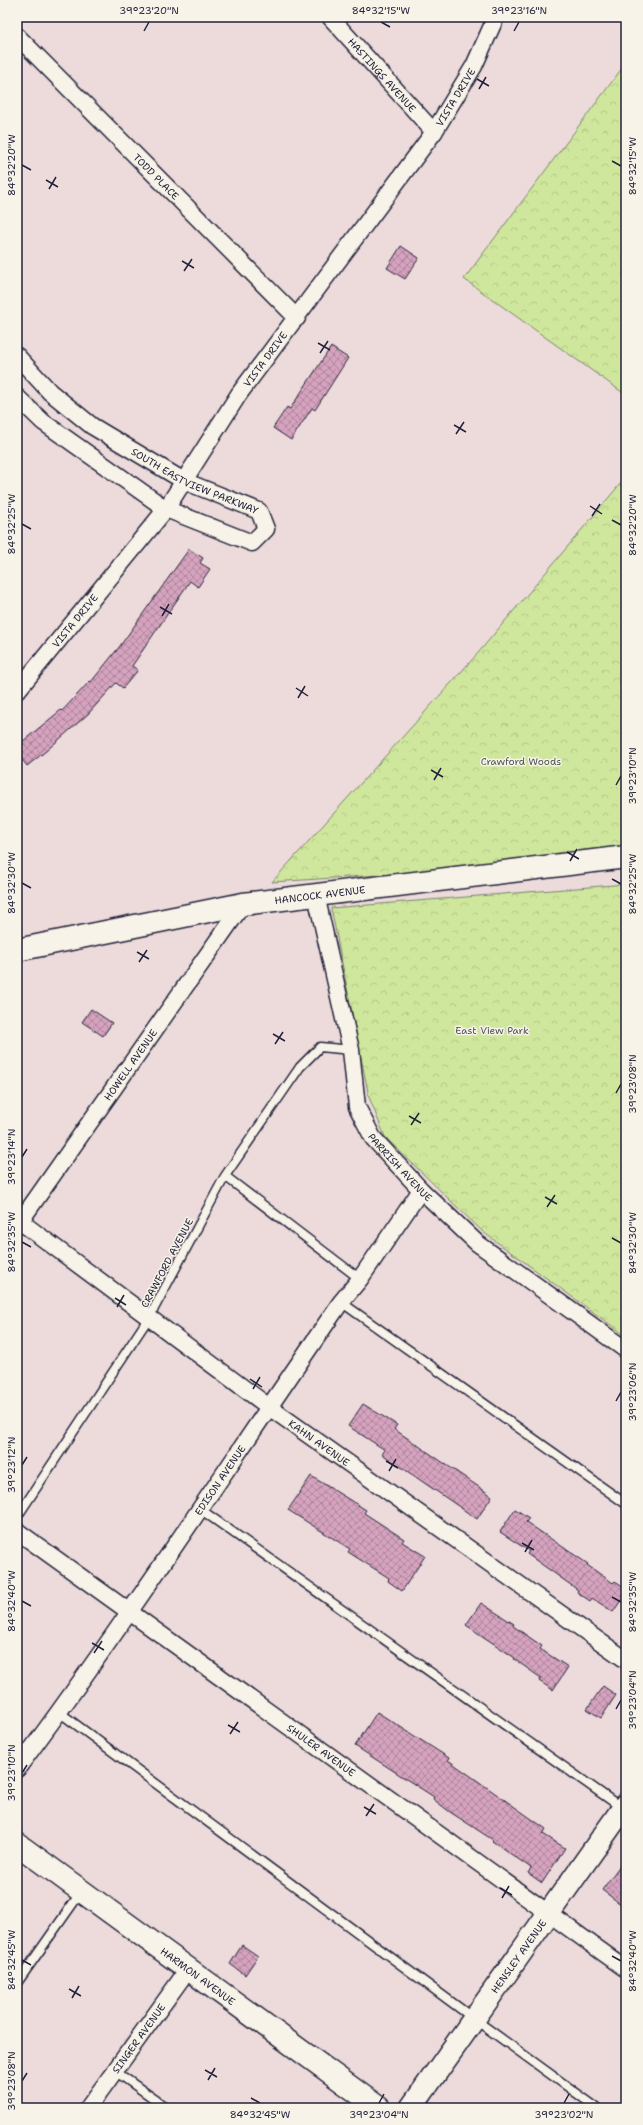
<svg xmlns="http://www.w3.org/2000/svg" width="643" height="2125" font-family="'Shantell Sans',sans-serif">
<defs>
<pattern id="forest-crowns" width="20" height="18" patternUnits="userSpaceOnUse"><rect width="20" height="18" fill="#cfe79c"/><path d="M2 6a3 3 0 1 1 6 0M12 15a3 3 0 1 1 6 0" fill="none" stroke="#b1c687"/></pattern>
<pattern id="building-cross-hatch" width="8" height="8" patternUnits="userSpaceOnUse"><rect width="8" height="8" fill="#d6a3be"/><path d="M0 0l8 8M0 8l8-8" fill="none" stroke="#ad849c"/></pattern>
</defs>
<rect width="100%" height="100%" fill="#eddbdb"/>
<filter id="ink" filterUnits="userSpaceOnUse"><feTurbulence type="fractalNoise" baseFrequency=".025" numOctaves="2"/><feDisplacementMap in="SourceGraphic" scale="8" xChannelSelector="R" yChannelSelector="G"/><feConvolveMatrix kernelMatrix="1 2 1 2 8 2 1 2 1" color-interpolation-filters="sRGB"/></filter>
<g filter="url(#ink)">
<path fill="url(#forest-crowns)" stroke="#78846c" d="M 626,63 L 626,395 L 464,279 Z
M 626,477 L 626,859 L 272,882 L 479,652 Z
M 626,884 L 626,1336 L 483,1232 L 385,1137 L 369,1097 L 331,908 Z"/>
<path fill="url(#building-cross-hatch)" stroke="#22223b" d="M 401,246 L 419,258 L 405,279 L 387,268 Z
M 331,347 L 348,358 L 315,410 L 312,408 L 291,440 L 273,428 L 287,407 L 290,409 Z
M 189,549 L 203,558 L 200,563 L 210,569 L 198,587 L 190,581 L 132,666 L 138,670 L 123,688 L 116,683 L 88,714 L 46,751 L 27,766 L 17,753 L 17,746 L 61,710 L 62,711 L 90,681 L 91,682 L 120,646 Z
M 91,1009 L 112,1023 L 103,1036 L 82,1022 Z
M 363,1404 L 397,1425 L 394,1429 L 492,1496 L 477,1519 L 382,1454 L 385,1450 L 348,1426 Z
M 311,1476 L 366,1510 L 364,1513 L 404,1539 L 402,1542 L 425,1556 L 402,1591 L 388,1581 L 389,1578 L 348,1552 L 350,1549 L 288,1510 Z
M 515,1509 L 529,1518 L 526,1522 L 588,1564 L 587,1565 L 613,1583 L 615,1581 L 626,1588 L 626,1593 L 613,1612 L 592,1598 L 590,1601 L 577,1592 L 578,1590 L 527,1554 L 529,1551 L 500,1532 Z
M 481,1603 L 514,1624 L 513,1626 L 542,1646 L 540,1649 L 568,1667 L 553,1690 L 539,1681 L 541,1678 L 514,1659 L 515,1658 L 466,1625 Z
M 603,1686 L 616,1695 L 601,1718 L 587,1709 Z
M 377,1712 L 449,1758 L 448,1760 L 546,1829 L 543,1834 L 565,1848 L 542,1883 L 528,1873 L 531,1868 L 492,1841 L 493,1840 L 450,1812 L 433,1799 L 434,1797 L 355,1746 Z
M 626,1857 L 626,1908 L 602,1890 Z
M 242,1945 L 258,1956 L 245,1975 L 230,1964 Z"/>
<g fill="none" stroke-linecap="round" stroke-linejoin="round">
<defs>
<path id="lane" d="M 225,1176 L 360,1279
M 341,1302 L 626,1504
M 200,1509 L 622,1808
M 17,1517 L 150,1316 L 225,1176 L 300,1067 L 320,1047 L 351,1050
M 59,1712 L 473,2018 L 597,2108
M 17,1983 L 81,1892
M 115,2071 L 167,2108"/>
<g id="street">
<path id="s1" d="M 330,17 L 434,132"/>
<path id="s2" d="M 17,36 L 297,318"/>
<path id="s3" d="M 17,356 L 50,392 L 92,426 L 184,481 L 259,511 L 266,529 L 252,543 L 166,509 L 43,422 L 17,397"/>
<path id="s4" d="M 17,691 L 166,509 L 239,394 L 434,132 L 474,66 L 496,17"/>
<path id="s5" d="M 316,895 L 351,1050 L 357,1107 L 373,1138 L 421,1190 L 477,1243 L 626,1350"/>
<path id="s6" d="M 17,1219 L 269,1407 L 626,1660"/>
<path id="s7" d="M 17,1226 L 243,904"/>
<path id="s8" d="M 17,1531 L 626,1969"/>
<path id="s9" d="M 17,1769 C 130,1617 233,1458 341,1302 L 360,1279 L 421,1190"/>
<path id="s10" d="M 88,2108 L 189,1968"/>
</g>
<g id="secondary">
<path id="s11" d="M 17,950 L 243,904 L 626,857"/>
<path id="s12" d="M 17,1844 L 379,2108"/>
<path id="s13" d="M 411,2108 L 626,1804"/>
</g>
</defs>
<use href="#lane" stroke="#22223b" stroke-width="11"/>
<use href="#street" stroke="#22223b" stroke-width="19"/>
<use href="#secondary" stroke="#22223b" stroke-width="25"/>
<use href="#lane" stroke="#f7f3e8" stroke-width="8"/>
<use href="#street" stroke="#f7f3e8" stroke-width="16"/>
<use href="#secondary" stroke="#f7f3e8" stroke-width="22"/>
</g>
</g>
<path fill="none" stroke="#22223b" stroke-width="1.5" d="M 381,22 L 390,27M 144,31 L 149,22M 514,31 L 519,22M 477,79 L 489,86M 479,89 L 486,77M 612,161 L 621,166M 22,165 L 31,170M 46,180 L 58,187M 49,189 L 56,177M 182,261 L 194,268M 184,271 L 192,259M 318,343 L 330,350M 320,353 L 328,341M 454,425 L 466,432M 456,434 L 464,422M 590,506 L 602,514M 592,516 L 600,504M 612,520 L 621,525M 22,524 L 31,529M 160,607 L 172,614M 162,616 L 169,604M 296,688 L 308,696M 298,698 L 305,686M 431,770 L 443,777M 434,780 L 441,768M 616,785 L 621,776M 567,852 L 579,859M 570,861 L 577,849M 612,879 L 621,884M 22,883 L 31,888M 137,952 L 149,959M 139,962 L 147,950M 273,1034 L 285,1041M 275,1044 L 283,1032M 616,1093 L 621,1084M 409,1116 L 421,1123M 411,1125 L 419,1113M 22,1157 L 27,1149M 545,1197 L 557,1204M 547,1207 L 555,1195M 612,1238 L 621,1243M 22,1242 L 31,1247M 115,1298 L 126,1305M 117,1307 L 124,1295M 250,1379 L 262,1387M 253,1389 L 260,1377M 616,1401 L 621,1392M 386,1461 L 398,1468M 22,1465 L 27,1457M 389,1471 L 396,1459M 522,1543 L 534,1550M 525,1552 L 532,1540M 612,1597 L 621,1602M 22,1601 L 31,1606M 92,1643 L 104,1650M 94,1653 L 102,1641M 616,1709 L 621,1700M 228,1725 L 240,1732M 230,1734 L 238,1722M 22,1773 L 27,1765M 364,1807 L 376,1814M 366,1816 L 374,1804M 500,1888 L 512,1895M 502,1898 L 509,1886M 612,1956 L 621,1961M 22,1960 L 31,1965M 69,1989 L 81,1996M 72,1998 L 79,1986M 205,2070 L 217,2077M 208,2080 L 215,2068M 22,2081 L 27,2073M 251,2098 L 260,2103M 379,2103 L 384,2094M 564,2103 L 569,2094"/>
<g text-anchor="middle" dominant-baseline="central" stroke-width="3" stroke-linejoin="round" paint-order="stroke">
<g font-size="10" fill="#22223b" stroke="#f7f3e8">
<text stroke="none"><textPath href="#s1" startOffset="78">HASTINGS AVENUE</textPath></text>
<text stroke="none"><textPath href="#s4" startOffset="739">VISTA DRIVE</textPath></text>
<text stroke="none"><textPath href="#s2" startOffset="198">TODD PLACE</textPath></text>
<text stroke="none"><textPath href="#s4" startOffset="415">VISTA DRIVE</textPath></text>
<text stroke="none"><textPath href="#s3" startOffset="220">SOUTH EASTVIEW PARKWAY</textPath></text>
<text stroke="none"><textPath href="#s4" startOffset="91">VISTA DRIVE</textPath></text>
<text stroke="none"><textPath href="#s11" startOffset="308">HANCOCK AVENUE</textPath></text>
<text stroke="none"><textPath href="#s7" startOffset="197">HOWELL AVENUE</textPath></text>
<text stroke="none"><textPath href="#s5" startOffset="291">PARRISH AVENUE</textPath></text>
<text transform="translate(167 1263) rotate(-62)">CRAWFORD AVENUE</text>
<text stroke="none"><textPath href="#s6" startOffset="376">KAHN AVENUE</textPath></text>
<text stroke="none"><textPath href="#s9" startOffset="353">EDISON AVENUE</textPath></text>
<text stroke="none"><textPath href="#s8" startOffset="375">SHULER AVENUE</textPath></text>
<text stroke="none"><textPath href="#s13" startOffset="186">HENSLEY AVENUE</textPath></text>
<text stroke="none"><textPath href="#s12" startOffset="224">HARMON AVENUE</textPath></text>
<text stroke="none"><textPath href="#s10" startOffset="86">SINGER AVENUE</textPath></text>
</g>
<g font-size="10" fill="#4d5353" stroke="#f7f3e8">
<text x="521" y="761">Crawford Woods</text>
<text x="492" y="1030">East View Park</text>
</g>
</g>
<rect width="643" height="2125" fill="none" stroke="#f7f3e8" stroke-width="44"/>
<rect x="22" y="22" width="599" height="2081" fill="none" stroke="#22223b" stroke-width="1.5"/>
<g font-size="10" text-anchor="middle" fill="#22223b">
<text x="149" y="14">39°23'20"N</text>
<text x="381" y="14">84°32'15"W</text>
<text x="519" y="14">39°23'16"N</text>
<text transform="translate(11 165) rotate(-90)" y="4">84°32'20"W</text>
<text transform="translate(632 166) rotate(-90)" y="4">84°32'15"W</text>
<text transform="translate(11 524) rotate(-90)" y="4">84°32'25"W</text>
<text transform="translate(632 525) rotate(-90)" y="4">84°32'20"W</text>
<text transform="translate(632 776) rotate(-90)" y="4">39°23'10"N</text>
<text transform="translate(11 883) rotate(-90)" y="4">84°32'30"W</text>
<text transform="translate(632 884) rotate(-90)" y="4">84°32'25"W</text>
<text transform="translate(632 1084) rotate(-90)" y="4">39°23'08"N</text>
<text transform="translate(11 1157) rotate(-90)" y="4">39°23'14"N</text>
<text transform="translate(11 1242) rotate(-90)" y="4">84°32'35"W</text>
<text transform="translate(632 1243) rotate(-90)" y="4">84°32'30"W</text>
<text transform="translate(632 1392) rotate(-90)" y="4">39°23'06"N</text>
<text transform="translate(11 1465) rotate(-90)" y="4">39°23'12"N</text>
<text transform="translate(11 1601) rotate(-90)" y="4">84°32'40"W</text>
<text transform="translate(632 1602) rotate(-90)" y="4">84°32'35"W</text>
<text transform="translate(632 1700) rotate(-90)" y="4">39°23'04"N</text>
<text transform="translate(11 1773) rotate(-90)" y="4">39°23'10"N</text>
<text transform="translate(11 1960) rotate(-90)" y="4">84°32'45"W</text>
<text transform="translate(632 1961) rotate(-90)" y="4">84°32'40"W</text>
<text transform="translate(11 2081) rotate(-90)" y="4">39°23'08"N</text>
<text x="260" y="2118">84°32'45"W</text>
<text x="379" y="2118">39°23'04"N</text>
<text x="564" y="2118">39°23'02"N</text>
</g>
</svg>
